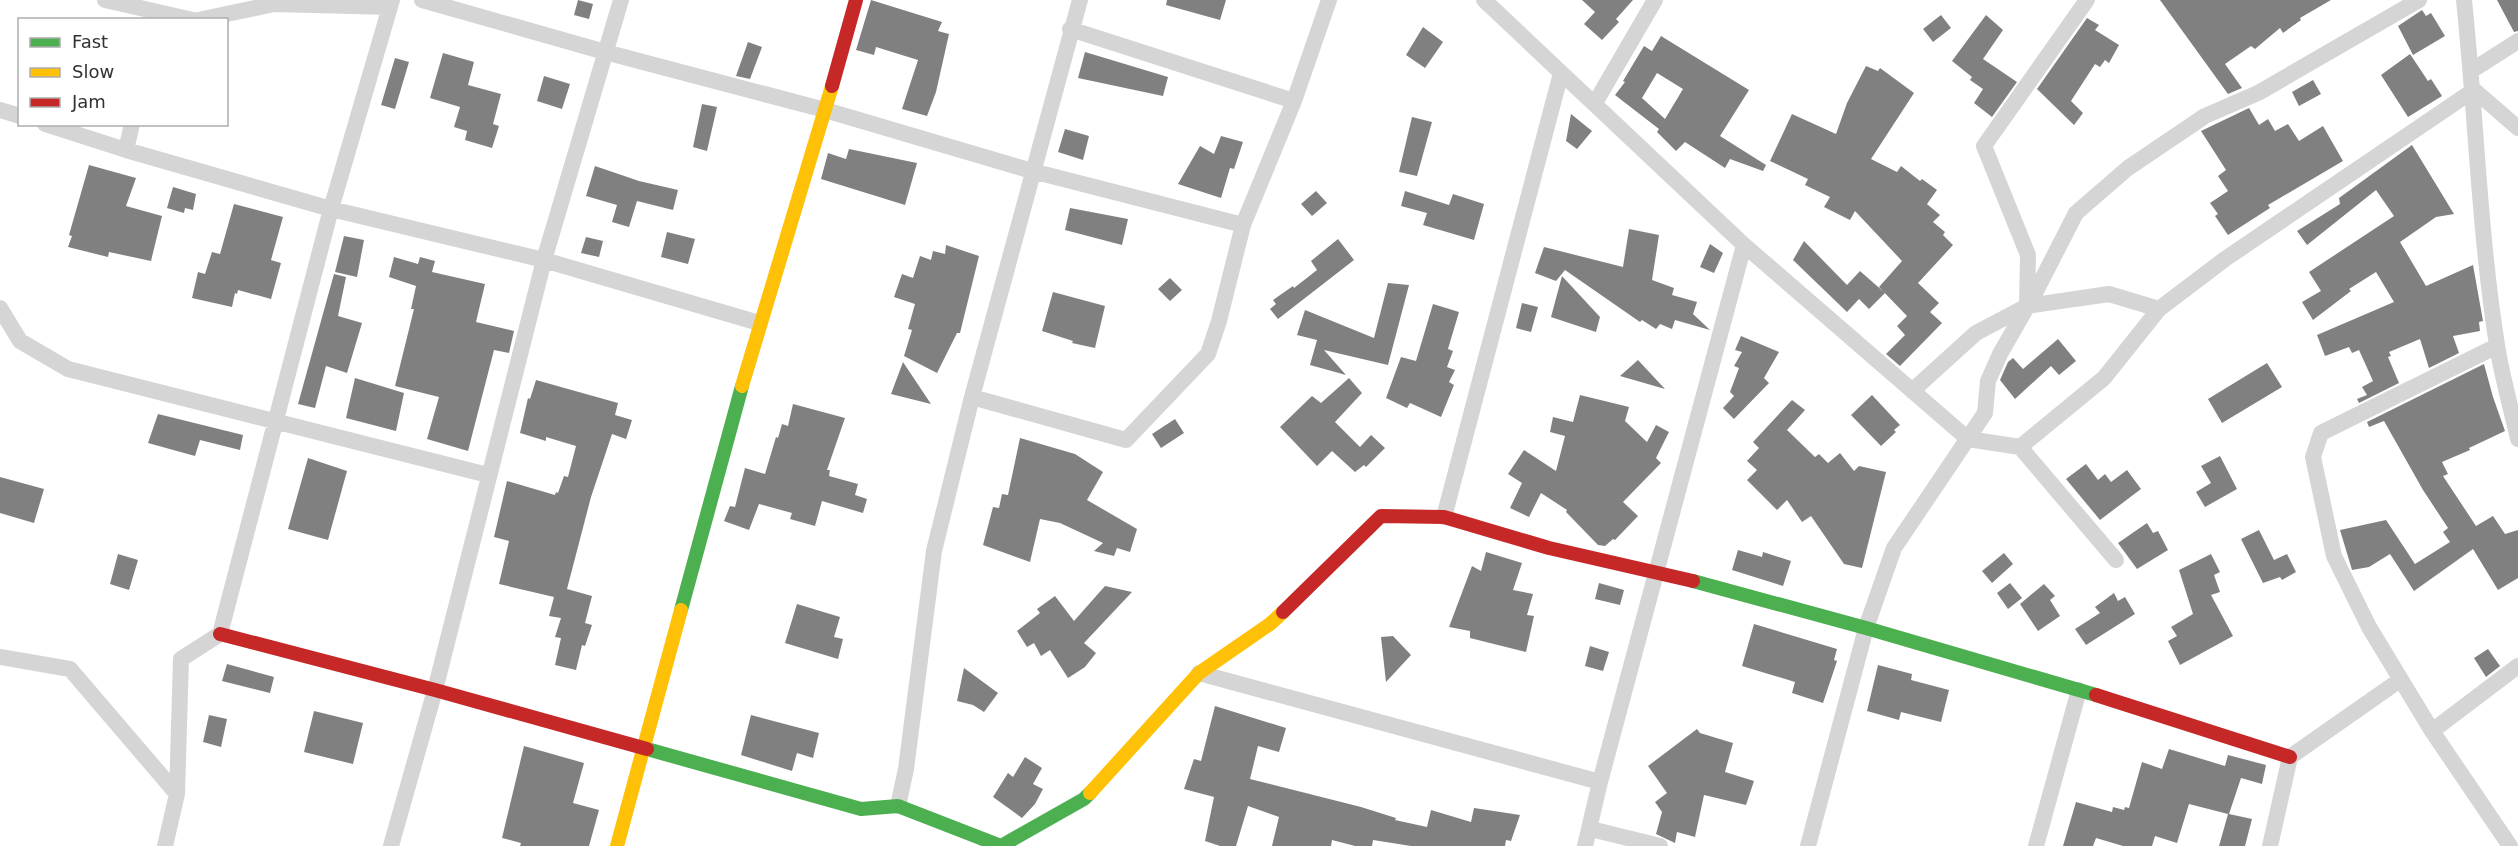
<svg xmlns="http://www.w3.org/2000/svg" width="2518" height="846" font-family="'DejaVu Sans',sans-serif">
<rect width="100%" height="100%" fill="#fff"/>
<path fill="#808080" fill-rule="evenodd" d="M 578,0 L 593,4 L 589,19 L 574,15 Z
M 871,0 L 942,22 L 938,31 L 949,34 L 936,92 L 927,116 L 902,109 L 918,60 L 876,47 L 874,55 L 856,50 Z
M 1167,0 L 1226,0 L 1220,20 L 1166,5 Z
M 1582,0 L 1633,0 L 1616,19 L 1619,22 L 1602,40 L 1584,24 L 1595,12 Z
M 2160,0 L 2331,0 L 2300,18 L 2301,20 L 2283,33 L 2280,28 L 2255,49 L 2251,46 L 2225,64 L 2242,88 L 2228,94 Z
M 2497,0 L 2518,0 L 2518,31 L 2514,32 Z
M 2422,10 L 2426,16 L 2431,13 L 2445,36 L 2413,55 L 2398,26 Z
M 1941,15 L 1951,28 L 1933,42 L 1923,29 Z
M 1986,15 L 2003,30 L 1983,59 L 2017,82 L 1992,117 L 1974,103 L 1983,89 L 1970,80 L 1972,77 L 1952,61 Z
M 2087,18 L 2099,25 L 2095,30 L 2119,45 L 2109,63 L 2105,60 L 2100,67 L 2095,64 L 2071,101 L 2083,113 L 2074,125 L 2037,89 Z
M 1423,27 L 1443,42 L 1425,68 L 1406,55 Z
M 1661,36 L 1749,90 L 1720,136 L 1766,165 L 1763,171 L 1730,159 L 1725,168 L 1685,142 L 1676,151 L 1657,132 L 1659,129 L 1615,95 L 1625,82 L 1623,81 L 1644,46 L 1652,51 ZM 1657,73 L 1683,89 L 1665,119 L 1642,98 Z
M 748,42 L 762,47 L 750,79 L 736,76 Z
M 1085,52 L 1168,77 L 1163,96 L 1078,78 Z
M 443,53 L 474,62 L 468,85 L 501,94 L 493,124 L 499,126 L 492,148 L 465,140 L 467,131 L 454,127 L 460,107 L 430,98 Z
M 2410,54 L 2428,81 L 2431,79 L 2442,96 L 2408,117 L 2381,75 Z
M 395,58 L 409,62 L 395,109 L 381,105 Z
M 1866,66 L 1878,71 L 1880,68 L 1914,93 L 1871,159 L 1897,172 L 1901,166 L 1920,181 L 1922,179 L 1937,190 L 1927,204 L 1940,215 L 1933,222 L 1945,232 L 1943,235 L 1953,245 L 1918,283 L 1939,303 L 1930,312 L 1942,323 L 1900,366 L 1886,354 L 1905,335 L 1897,326 L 1907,316 L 1879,287 L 1902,261 L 1855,211 L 1850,220 L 1824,207 L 1830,197 L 1805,185 L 1808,179 L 1770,161 L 1792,114 L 1836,134 L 1847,103 Z
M 544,76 L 570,84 L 562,109 L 537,101 Z
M 2313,80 L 2321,94 L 2299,106 L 2292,92 Z
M 702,104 L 717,107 L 707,151 L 693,147 Z
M 2249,108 L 2259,125 L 2268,119 L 2275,131 L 2288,124 L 2299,141 L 2323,126 L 2343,161 L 2268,205 L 2270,208 L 2228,235 L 2215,216 L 2218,214 L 2210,203 L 2228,191 L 2218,176 L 2226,170 L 2201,131 Z
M 1571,114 L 1592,131 L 1577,149 L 1566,141 Z
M 1412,117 L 1432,122 L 1417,176 L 1399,172 Z
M 1065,129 L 1089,136 L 1083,160 L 1058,152 Z
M 1221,136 L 1243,142 L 1234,169 L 1230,168 L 1221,198 L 1178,184 L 1200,146 L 1214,154 Z
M 2412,145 L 2454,214 L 2436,217 L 2400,242 L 2426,286 L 2473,265 L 2483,321 L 2479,322 L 2480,331 L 2453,336 L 2459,353 L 2429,368 L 2420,339 L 2389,352 L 2391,356 L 2388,357 L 2399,383 L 2359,403 L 2357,399 L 2367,395 L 2362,387 L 2373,381 L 2359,350 L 2352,353 L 2349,347 L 2325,356 L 2317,335 L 2394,302 L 2376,272 L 2349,289 L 2351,291 L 2313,320 L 2302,302 L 2321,291 L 2309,272 L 2394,216 L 2376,190 L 2307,245 L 2297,231 L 2340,204 L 2339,198 Z
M 849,149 L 917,163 L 905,205 L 821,179 L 828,153 L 846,159 Z
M 89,165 L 136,178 L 126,206 L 162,216 L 151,261 L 109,252 L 108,257 L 68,247 L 72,236 L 69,235 Z
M 595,166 L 639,181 L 678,190 L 673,210 L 637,201 L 629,227 L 612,222 L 617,205 L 586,196 Z
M 173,187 L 196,194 L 193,210 L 185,208 L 184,213 L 167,208 Z
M 1316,191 L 1327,203 L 1312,216 L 1301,204 Z
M 1405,191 L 1449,205 L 1453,194 L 1484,204 L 1474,240 L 1423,225 L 1427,213 L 1401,206 Z
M 234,204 L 283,217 L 271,260 L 281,263 L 271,299 L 238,290 L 237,294 L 235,293 L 232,307 L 192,298 L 198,272 L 205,274 L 212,252 L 220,254 Z
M 1070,208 L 1128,219 L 1122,245 L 1065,230 Z
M 1629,229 L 1659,235 L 1652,280 L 1674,288 L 1672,295 L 1697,302 L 1693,314 L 1710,330 L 1675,320 L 1672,329 L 1660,324 L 1656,329 L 1642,320 L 1640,322 L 1565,270 L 1556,281 L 1535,273 L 1544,247 L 1623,267 Z
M 667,232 L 695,239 L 688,264 L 661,257 Z
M 344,236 L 364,240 L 357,277 L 335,272 Z
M 586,237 L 603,241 L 599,257 L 581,253 Z
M 1338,239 L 1354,260 L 1278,319 L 1270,309 L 1276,304 L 1273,300 L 1293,286 L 1294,288 L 1317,270 L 1311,261 Z
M 1804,241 L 1847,285 L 1860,271 L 1885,293 L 1869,309 L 1859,299 L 1847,312 L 1793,260 Z
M 1710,244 L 1723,253 L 1714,273 L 1700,267 Z
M 946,245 L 979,256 L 960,333 L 957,333 L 937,373 L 904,356 L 912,330 L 908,329 L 915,304 L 894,297 L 902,274 L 913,278 L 920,256 L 931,260 L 933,251 L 945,254 Z
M 394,257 L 418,264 L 420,257 L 435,261 L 432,272 L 485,284 L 476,322 L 514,331 L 509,353 L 494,350 L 468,451 L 427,439 L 439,397 L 395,386 L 414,309 L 411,309 L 416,286 L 389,277 Z
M 334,274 L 346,277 L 338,316 L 362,323 L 347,373 L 326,366 L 315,408 L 298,404 Z
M 1562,276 L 1600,317 L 1596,332 L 1551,317 Z
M 1170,278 L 1182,290 L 1170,301 L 1158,289 Z
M 1388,283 L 1409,285 L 1388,365 L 1324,350 L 1346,375 L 1310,365 L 1317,340 L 1297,335 L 1305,310 L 1374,338 Z
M 1053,292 L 1105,306 L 1095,348 L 1072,343 L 1073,341 L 1042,331 Z
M 1522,303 L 1538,307 L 1531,332 L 1516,328 Z
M 1433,304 L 1459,312 L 1448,349 L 1453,351 L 1447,367 L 1455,370 L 1449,382 L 1454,385 L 1441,417 L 1410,403 L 1407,408 L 1386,398 L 1401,357 L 1416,361 Z
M 1741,336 L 1779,352 L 1764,378 L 1769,383 L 1734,419 L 1723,408 L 1734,396 L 1730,392 L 1739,368 L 1734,366 L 1742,352 L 1735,350 Z
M 2058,339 L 2076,361 L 2059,375 L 2051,366 L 2015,399 L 2000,380 L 2008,362 L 2013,358 L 2023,369 Z
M 1638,360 L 1665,389 L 1620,376 Z
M 903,362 L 931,404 L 891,394 Z
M 2267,363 L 2282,387 L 2222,423 L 2208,399 Z
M 2484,364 L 2493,397 L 2505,431 L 2469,448 L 2470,450 L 2442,462 L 2448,474 L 2443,476 L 2476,526 L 2493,516 L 2505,534 L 2518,530 L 2518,578 L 2498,590 L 2473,549 L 2414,591 L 2390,554 L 2369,567 L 2352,570 L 2340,530 L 2386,520 L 2415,564 L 2450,542 L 2443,532 L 2448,528 L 2423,490 L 2384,421 L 2369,427 L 2367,422 Z
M 355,378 L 404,393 L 396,431 L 346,418 Z
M 1349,378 L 1362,393 L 1335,422 L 1360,447 L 1371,435 L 1385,448 L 1366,467 L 1364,465 L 1355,472 L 1332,451 L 1317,466 L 1280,427 L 1312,396 L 1321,403 Z
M 536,380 L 618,403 L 615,415 L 632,420 L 626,439 L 612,434 L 591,497 L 567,589 L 592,596 L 585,623 L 592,625 L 585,646 L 582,645 L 576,670 L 555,665 L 561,638 L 555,637 L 561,618 L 549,616 L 554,597 L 499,584 L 509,541 L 494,537 L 507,481 L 555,495 L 556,492 L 558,493 L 564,476 L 568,477 L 576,446 L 546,437 L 546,441 L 520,433 L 528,398 L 530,399 Z
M 1580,395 L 1629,407 L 1625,421 L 1647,442 L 1656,425 L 1669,432 L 1656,458 L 1661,463 L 1623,502 L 1638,516 L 1615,540 L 1613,539 L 1605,546 L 1598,545 L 1566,512 L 1567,510 L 1541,493 L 1529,517 L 1510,508 L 1522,483 L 1508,474 L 1524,450 L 1556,471 L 1565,436 L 1550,432 L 1553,417 L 1573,422 Z
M 1872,395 L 1900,425 L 1894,430 L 1896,432 L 1881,446 L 1851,415 Z
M 1792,400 L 1805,410 L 1787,430 L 1815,457 L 1819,454 L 1828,463 L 1840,453 L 1854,471 L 1859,466 L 1886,472 L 1862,568 L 1844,564 L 1811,516 L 1802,522 L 1787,500 L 1777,510 L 1747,480 L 1757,470 L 1747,461 L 1759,448 L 1753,442 Z
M 793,404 L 845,418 L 827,470 L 830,470 L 829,476 L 858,484 L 855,495 L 867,499 L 863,513 L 822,501 L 815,526 L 790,519 L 792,513 L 759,504 L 749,530 L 724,521 L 730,506 L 735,507 L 745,468 L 765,474 L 776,437 L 778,438 L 782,424 L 788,426 Z
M 158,414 L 243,435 L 240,450 L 200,440 L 195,456 L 148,443 Z
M 1175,419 L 1184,433 L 1161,448 L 1152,434 Z
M 1020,438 L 1075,454 L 1103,472 L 1087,500 L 1137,529 L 1130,552 L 1117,548 L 1114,556 L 1094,551 L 1103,543 L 1060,523 L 1040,519 L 1030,562 L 983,545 L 993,507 L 999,508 L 1002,494 L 1008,495 Z
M 2220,456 L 2237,489 L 2205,507 L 2196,492 L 2211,483 L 2201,466 Z
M 308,458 L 347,471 L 328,540 L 288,529 Z
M 2086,464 L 2098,480 L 2105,474 L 2111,482 L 2127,470 L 2141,489 L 2100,520 L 2066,479 Z
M 0,477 L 44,489 L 34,523 L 0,513 Z
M 2147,523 L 2153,533 L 2158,531 L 2168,550 L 2137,569 L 2118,543 Z
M 2259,530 L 2274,560 L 2287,554 L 2296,572 L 2282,580 L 2280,577 L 2263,583 L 2241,539 Z
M 1738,550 L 1762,557 L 1763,552 L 1791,561 L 1783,586 L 1732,570 Z
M 1486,552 L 1522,563 L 1513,590 L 1533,594 L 1527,615 L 1534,616 L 1526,652 L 1470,638 L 1470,631 L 1449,627 L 1472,566 L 1481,571 Z
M 2004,553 L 2013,564 L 1992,583 L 1982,571 Z
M 118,554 L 138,560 L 129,590 L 110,584 Z
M 2211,554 L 2220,572 L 2214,575 L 2220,592 L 2211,595 L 2233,636 L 2180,665 L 2168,641 L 2177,636 L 2171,627 L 2193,614 L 2179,570 Z
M 1599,583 L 1624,590 L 1620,605 L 1595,599 Z
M 2010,583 L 2022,598 L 2008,609 L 1997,593 Z
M 2044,584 L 2055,596 L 2050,600 L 2060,616 L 2038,631 L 2020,604 Z
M 1105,586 L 1132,592 L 1084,643 L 1096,653 L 1085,667 L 1068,678 L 1050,650 L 1041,656 L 1034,643 L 1027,647 L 1017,631 L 1040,613 L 1037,609 L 1055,596 L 1074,621 Z
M 2114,593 L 2118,601 L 2125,597 L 2135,614 L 2086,645 L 2075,629 L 2100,613 L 2095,607 Z
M 797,604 L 840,617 L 834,637 L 843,639 L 838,659 L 785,643 Z
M 1754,624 L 1837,649 L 1834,660 L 1837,661 L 1823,703 L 1792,693 L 1795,682 L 1742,666 Z
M 1393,636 L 1411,655 L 1386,682 L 1381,637 Z
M 1590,646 L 1609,652 L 1603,671 L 1585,666 Z
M 2488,649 L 2500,666 L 2486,677 L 2474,658 Z
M 227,664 L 274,677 L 270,693 L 222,681 Z
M 1878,665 L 1912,674 L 1911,680 L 1949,690 L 1941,722 L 1901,712 L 1899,720 L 1867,711 Z
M 964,668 L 998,693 L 984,712 L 973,705 L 957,701 Z
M 1215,706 L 1286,728 L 1279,752 L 1258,746 L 1250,779 L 1361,807 L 1396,818 L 1395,820 L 1427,827 L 1431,810 L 1471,822 L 1474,808 L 1520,815 L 1511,841 L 1506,840 L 1505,846 L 1411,846 L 1373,840 L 1372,846 L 1355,846 L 1332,840 L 1331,846 L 1272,846 L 1279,817 L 1248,806 L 1236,846 L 1220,846 L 1205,841 L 1214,797 L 1184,789 L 1194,759 L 1201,761 Z
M 314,711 L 363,723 L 353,764 L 304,752 Z
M 209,715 L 227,719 L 221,747 L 203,742 Z
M 751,715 L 819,733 L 813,758 L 797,753 L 792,771 L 741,755 Z
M 1697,729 L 1700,733 L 1733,743 L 1725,772 L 1754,781 L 1746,805 L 1704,795 L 1695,837 L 1677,832 L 1675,843 L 1656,834 L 1662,812 L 1655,802 L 1667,793 L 1648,766 Z
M 524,746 L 584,763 L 573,803 L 599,810 L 589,846 L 520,846 L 521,843 L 502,838 Z
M 2169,749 L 2225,766 L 2228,755 L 2266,765 L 2262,784 L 2241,778 L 2229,814 L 2252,819 L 2245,846 L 2219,846 L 2228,814 L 2189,804 L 2177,843 L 2155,836 L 2152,846 L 2123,846 L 2096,838 L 2093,846 L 2063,846 L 2076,802 L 2112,812 L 2113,807 L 2124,810 L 2125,807 L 2129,808 L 2142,762 L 2162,769 Z
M 1025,757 L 1042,768 L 1033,784 L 1043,789 L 1035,804 L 1022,818 L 993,797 L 1008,773 L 1013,777 Z"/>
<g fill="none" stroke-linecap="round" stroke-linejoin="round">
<path stroke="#d5d5d5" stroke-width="16" d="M 105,0 L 193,20
M 422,0 L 605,52 L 825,110 L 1032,171 L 1243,225
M 1484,0 L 1744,245 L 1968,439 L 2020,447 L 2104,378 L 2159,309 L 2225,259 L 2474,90 L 2518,128
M 2464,0 C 2476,115 2479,231 2497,345 C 2502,377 2511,408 2518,439
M 198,20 L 274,4 L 390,7
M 1070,29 L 1294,101
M 2471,71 L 2518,41
M 1595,103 L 1655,0
M 0,110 L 20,116
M 45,124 L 126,150 L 331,209 L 544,260 L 759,323
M 126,150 L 132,124
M 2027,306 L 2109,294 L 2159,309
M 0,308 L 20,341 L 68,369 L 488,475
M 2497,346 L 2321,433 L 2313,457 L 2334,556 L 2369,627 L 2432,731 L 2510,846
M 1912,391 L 1976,333 L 2027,306 L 2028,255 L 1984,146 L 2087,0
M 972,397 L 1126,440 L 1208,354 L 1219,321 L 1243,225 L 1294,101 L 1329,0
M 2020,447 L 2116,560
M 1444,517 L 1561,73
M 0,657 L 70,669 L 177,794
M 1199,673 L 1600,782
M 2432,731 L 2518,666
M 898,806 L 906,769 L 934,551 L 972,397 L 1080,0
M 1591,829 L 1660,846
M 165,846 L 177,794 L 181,659 L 220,634 L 331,209 L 392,0
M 391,846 L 435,690 L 544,260 L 621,0
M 1585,846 L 1600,782 L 1744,245
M 1808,846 L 1866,628 L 1894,548 L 1985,413 L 1988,381 L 2000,354 L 2035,293 L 2076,213 L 2128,168 L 2205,116 L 2258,93 L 2419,0
M 2036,846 L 2079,690
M 2270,846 L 2290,757 L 2400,680"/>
<path stroke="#4caf50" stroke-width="14" d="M 1693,581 L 1866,628 L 2096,695
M 681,610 L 742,386
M 647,749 L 861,809 L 898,806 L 1001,846 L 1084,799 L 1090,793"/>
<path stroke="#ffc107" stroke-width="14" d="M 742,386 L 832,86
M 1090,793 L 1199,673 L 1270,624 L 1283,612
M 617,846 L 681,610"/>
<path stroke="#c62828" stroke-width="14" d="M 832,86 L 856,0
M 1283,612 L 1381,516 L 1444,517 L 1549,548 L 1693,581
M 220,634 L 435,690 L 647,749
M 2096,695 L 2290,757"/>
</g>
<rect x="18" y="18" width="210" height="108" fill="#ffffff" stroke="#adadad" stroke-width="1.5"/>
<rect x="30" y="38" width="30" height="9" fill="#4caf50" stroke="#adadad" stroke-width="1.5"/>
<text x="72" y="48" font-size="18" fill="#313131">Fast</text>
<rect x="30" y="68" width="30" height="9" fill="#ffc107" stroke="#adadad" stroke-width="1.5"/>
<text x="72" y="78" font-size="18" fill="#313131">Slow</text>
<rect x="30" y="98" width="30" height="9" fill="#c62828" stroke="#adadad" stroke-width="1.5"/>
<text x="72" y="108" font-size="18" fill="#313131">Jam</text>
</svg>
